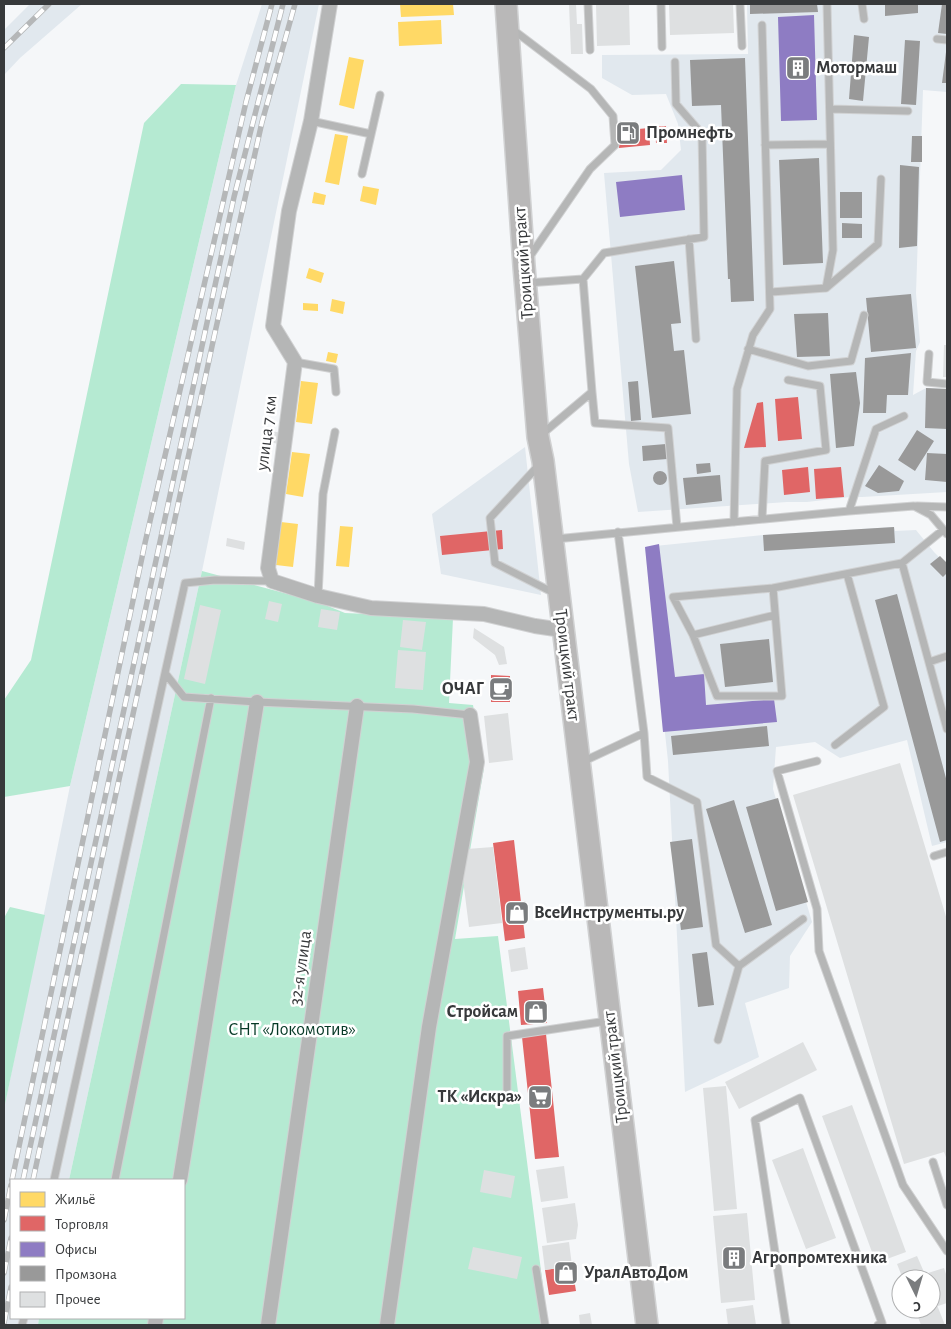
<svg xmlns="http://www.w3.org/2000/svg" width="951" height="1329" font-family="'Alegreya Sans',sans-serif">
<rect width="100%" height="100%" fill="#f5f7f9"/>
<path fill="#e1e8ee" d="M 30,4 L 82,4 L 20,58 L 4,75 L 4,30 Z
M 262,4 L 319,4 L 202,571 L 69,1180 L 11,1180 L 11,1318 L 39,1318 L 38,1325 L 4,1325 L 4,1109 L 70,786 L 236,85 Z
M 747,4 L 947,4 L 947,92 L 923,90 L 916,293 L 920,342 L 916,351 L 913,395 L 926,388 L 947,389 L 947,492 L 862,497 L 850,497 L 807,502 L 787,502 L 638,512 L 629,464 L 604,173 L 661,170 L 681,150 L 678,124 L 666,94 L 632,95 L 602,78 L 602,55 L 748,54 Z
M 525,447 L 541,595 L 441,574 L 432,514 Z
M 894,527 L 895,531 L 916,530 L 934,552 L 947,565 L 947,842 L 932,846 L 907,740 L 840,758 L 815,742 L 776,747 L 773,789 L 812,922 L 790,956 L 789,988 L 745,1003 L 759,1057 L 685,1092 L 668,761 L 645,547 L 763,535 Z"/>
<path fill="#b5ead2" d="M 181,84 L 236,85 L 70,786 L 4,797 L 4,700 L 31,660 L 144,123 Z
M 202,571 L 318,602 L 345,613 L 453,618 L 449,703 L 473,705 L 484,768 L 455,939 L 498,936 L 548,1325 L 38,1325 L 39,1318 L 184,1318 L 184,1180 L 69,1180 Z
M 10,907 L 45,915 L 4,1109 L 4,918 Z"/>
<path fill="#ffd966" d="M 400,4 L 453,4 L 454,15 L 401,17 Z
M 441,20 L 442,44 L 399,46 L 398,22 Z
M 349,57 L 364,60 L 354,109 L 339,105 Z
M 335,134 L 348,136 L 339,185 L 325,182 Z
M 363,186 L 379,189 L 376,205 L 360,201 Z
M 314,192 L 326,195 L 324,205 L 312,203 Z
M 309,268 L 324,273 L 321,283 L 306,278 Z
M 332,299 L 345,302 L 343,314 L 330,311 Z
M 303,303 L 318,304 L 318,311 L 303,310 Z
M 328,352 L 338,354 L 336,363 L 326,361 Z
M 301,381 L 318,383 L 312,424 L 296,422 Z
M 292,452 L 310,454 L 303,497 L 286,494 Z
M 281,522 L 298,524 L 293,567 L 276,565 Z
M 340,526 L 353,527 L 349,567 L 336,566 Z"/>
<path fill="#e06666" d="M 655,126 L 666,126 L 667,143 L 656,143 Z
M 649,128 L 650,145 L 619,148 L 617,131 Z
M 798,397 L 802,439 L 778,441 L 775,399 Z
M 763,402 L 766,447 L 744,448 L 757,403 Z
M 808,467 L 810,492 L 784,495 L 782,470 Z
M 841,467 L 844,497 L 816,499 L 814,469 Z
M 502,530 L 503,549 L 442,555 L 440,536 Z
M 491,675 L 510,676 L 510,702 L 491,702 Z
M 514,840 L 525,938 L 505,941 L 493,843 Z
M 543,988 L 547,1023 L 521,1025 L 518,991 Z
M 546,1034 L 559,1157 L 535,1159 L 522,1037 Z
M 572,1266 L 576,1291 L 549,1295 L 545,1270 Z"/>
<path fill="#8e7cc3" d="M 814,15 L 817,120 L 781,121 L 778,17 Z
M 682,175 L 685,210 L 620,217 L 616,182 Z
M 659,544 L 675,677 L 704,674 L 706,705 L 774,699 L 777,722 L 663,732 L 645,547 Z"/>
<path fill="#999" d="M 750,4 L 817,4 L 818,12 L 750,14 Z
M 885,4 L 918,4 L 918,13 L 885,16 Z
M 942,4 L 947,4 L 947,34 L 938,33 Z
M 854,35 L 869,37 L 863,101 L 849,99 Z
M 905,40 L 920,41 L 916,105 L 901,104 Z
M 946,52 L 947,52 L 947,83 L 942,83 Z
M 745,58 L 754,301 L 731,302 L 730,279 L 728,279 L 721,105 L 692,106 L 690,60 Z
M 912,136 L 922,136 L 922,162 L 911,162 Z
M 819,158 L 823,263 L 783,265 L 779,160 Z
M 900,165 L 919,167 L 917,246 L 899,248 Z
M 840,192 L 862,192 L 862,218 L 840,218 Z
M 842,223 L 862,224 L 862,238 L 842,238 Z
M 674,261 L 681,323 L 671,324 L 674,351 L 684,350 L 691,414 L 652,418 L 635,266 Z
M 911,294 L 916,348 L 871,352 L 866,298 Z
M 828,313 L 830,356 L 797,357 L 794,314 Z
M 911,353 L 908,395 L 887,395 L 886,413 L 863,413 L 865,358 Z
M 856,372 L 860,403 L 854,446 L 836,448 L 830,374 Z
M 638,381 L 641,420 L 631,421 L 628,382 Z
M 926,388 L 947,389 L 947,429 L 925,428 Z
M 917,430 L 934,441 L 915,471 L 898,460 Z
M 666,444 L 667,459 L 643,461 L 642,446 Z
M 927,453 L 947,454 L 947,482 L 925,480 Z
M 710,463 L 711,472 L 697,474 L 696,464 Z
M 879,465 L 904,481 L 899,491 L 878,493 L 865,486 Z
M653 478a7 7 0 1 1 14 0a7 7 0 1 1-14 0Z
M 720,475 L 722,501 L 686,505 L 683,478 Z
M 894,527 L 895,543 L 764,551 L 763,535 Z
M 940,556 L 947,563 L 947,573 L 943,577 L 930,564 Z
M 897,594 L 947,782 L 947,840 L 940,842 L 875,600 Z
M 769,639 L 773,682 L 725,687 L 720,644 Z
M 767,726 L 769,746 L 673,755 L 671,736 Z
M 778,798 L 808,902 L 776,911 L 746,807 Z
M 734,800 L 772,925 L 745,933 L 706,809 Z
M 692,839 L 703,927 L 681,930 L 670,842 Z
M 707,952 L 714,1005 L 698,1007 L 692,954 Z"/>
<path fill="#dee0e1" d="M 569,4 L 576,4 L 577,24 L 582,24 L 583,54 L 571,54 Z
M 596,4 L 629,4 L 630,45 L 597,46 Z
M 669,4 L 733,4 L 734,33 L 670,35 Z
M 944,345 L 947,345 L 947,377 L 943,377 Z
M 267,430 L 286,434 L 283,445 L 265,441 Z
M 227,538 L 245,542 L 244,550 L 226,546 Z
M 269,601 L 282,604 L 278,622 L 265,619 Z
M 200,605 L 221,610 L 205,684 L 184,679 Z
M 321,609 L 340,612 L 337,630 L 318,627 Z
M 403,620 L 426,622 L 422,650 L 400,647 Z
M 474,628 L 504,647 L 507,664 L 499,665 L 495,655 L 473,638 Z
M 398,650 L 426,652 L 423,690 L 395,688 Z
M 508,713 L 513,760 L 489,763 L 484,716 Z
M 900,763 L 947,920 L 947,1160 L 944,1152 L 904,1164 L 793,795 Z
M 493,847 L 502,923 L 469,927 L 463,880 L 467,849 Z
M 525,947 L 528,969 L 511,972 L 508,950 Z
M 803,1042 L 817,1070 L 739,1109 L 725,1082 Z
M 726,1086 L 737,1209 L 714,1211 L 703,1088 Z
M 852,1105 L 906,1252 L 876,1263 L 822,1116 Z
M 803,1148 L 836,1238 L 806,1249 L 772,1160 Z
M 564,1166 L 568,1198 L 541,1202 L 536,1170 Z
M 484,1170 L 515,1176 L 511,1198 L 480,1192 Z
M 575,1203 L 578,1225 L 576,1239 L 547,1243 L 542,1208 Z
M 747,1213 L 755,1300 L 721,1303 L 713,1216 Z
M 569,1242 L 572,1266 L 545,1270 L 542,1246 Z
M 473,1247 L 522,1257 L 517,1279 L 468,1269 Z
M 917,1256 L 927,1279 L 903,1279 L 897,1264 Z
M 944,1268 L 947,1277 L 947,1303 L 938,1306 L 931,1279 L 929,1279 L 928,1273 Z
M 931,1290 L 945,1325 L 921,1325 L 915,1309 L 931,1309 Z
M 753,1305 L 756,1325 L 728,1325 L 726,1309 Z
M 590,1313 L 592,1325 L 580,1325 L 579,1315 Z"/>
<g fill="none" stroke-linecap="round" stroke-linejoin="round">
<defs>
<path id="service" d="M 588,4 L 590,50
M 661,4 L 662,47
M 740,4 L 742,46
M 862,4 L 864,19
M 512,29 L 591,89 L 613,116 L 615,145 L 590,169 L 528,259
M 937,39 L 947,40
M 830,109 L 908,111
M 311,121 L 371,134
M 765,145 L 830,144
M 362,174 L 380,95
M 689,239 L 696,339
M 583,279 L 604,253 L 704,237 L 702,134 L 676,104 L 675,62
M 527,283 L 583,279 L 592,392 L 542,434
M 826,288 L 878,244 L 881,179
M 771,292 L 826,288 L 833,250 L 827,4
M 748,349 L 808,366 L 851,361 L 864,315
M 929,354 L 927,382 L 947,384
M 295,362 L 334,369 L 336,392
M 592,392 L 595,423 L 668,428 L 677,527
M 539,465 L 490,518 L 495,563 L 556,594
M 917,506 L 947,507
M 849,511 L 876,429 L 904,416
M 762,519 L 765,461 L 826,450 L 820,386 L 788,380
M 734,522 L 737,389 L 753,335 L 770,309 L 762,25
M 555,539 L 849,511 L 914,506 L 931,515 L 947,534
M 902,563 L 947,729
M 272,581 L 215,580 L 185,583 L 165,673 L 184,697 L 257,702 L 413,709 L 470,715
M 773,588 L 673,597 L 693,635 L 717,696 L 782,696 L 773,588 L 902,563 L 943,530
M 318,596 L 323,494 L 335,432
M 693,635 L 775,615
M 929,662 L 947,656
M 644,733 L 647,777 L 697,802 L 716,945 L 739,966
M 835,745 L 884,707 L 847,574
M 817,761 L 777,771 L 817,909 L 819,951 L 903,1185 L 947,1251
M 582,762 L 644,733 L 618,532
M 934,856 L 947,852
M 718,1040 L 739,966 L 803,919
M 507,1092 L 507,1036 L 607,1021
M 933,1162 L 947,1205
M 54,1180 L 165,673
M 115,1180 L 211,698
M 536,1269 L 545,1325
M 22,1325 L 24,1318
M 786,1325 L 755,1120 L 800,1098 L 882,1323 L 878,1325"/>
<path id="minor" d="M 330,4 L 311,121 L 289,211 L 273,326 L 295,362 L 268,568 L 272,581 L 318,596 L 371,608 L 484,614 L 535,626 L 562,630
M 180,1180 L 257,702
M 155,1325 L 156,1318
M 268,1325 L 357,706
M 387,1325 L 429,1027 L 477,762 L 470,715"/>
<path id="primary" d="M 506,4 L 524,266 L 538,437 L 543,461 L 647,1325"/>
</defs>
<use href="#service" stroke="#d0d1d2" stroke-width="9"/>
<use href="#minor" stroke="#d0d1d2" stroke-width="16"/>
<use href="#primary" stroke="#d0d1d2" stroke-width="24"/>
<use href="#service" stroke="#b5b6b6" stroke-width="7"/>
<use href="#minor" stroke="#b5b6b6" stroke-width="14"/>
<use href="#primary" stroke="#b9b8b8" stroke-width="21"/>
<defs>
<path id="rail" d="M 4,48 L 49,4
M 12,1180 L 145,543 L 246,102 L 272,4
M 23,1180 L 234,197 L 283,4
M 33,1180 L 214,337 L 262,122 L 295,4
M 4,1220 L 11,1185
M 4,1273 L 11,1238
M 4,1323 L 11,1287"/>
</defs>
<use href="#rail" stroke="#b5b7b8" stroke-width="5.5"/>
<use href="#rail" stroke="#fff" stroke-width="4" stroke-dasharray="11" stroke-linecap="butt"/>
</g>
<defs>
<symbol id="building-square" viewBox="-11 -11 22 22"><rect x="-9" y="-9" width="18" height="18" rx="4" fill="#7a7c7e" stroke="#fff"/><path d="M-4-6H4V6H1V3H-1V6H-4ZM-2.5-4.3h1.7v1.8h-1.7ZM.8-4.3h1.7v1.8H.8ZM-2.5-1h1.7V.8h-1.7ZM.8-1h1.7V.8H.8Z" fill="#fff"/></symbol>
<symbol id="fuel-square" viewBox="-11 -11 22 22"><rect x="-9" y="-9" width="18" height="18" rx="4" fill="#7a7c7e" stroke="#fff"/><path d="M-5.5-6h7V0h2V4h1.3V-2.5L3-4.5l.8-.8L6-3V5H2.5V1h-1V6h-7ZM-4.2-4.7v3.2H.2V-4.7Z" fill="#fff"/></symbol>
<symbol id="cafe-square" viewBox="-11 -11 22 22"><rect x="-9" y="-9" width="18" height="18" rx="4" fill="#7a7c7e" stroke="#fff"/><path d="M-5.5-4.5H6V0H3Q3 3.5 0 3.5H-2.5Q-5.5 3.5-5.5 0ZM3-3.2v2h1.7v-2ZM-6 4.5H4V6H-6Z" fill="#fff"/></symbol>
<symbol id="shop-square" viewBox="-11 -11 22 22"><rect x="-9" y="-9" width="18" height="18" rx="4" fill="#7a7c7e" stroke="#fff"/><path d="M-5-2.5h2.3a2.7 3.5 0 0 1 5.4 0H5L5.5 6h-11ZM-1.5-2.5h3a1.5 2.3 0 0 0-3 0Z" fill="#fff"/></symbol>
<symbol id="supermarket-square" viewBox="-11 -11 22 22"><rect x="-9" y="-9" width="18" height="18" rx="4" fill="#7a7c7e" stroke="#fff"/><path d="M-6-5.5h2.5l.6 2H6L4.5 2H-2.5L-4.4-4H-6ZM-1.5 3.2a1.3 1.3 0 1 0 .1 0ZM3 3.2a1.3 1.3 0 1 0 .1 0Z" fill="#fff"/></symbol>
</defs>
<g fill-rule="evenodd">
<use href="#building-square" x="784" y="54" width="28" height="28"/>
<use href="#fuel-square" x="614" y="119" width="28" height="28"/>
<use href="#cafe-square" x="487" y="675" width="28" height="28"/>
<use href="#shop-square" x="503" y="899" width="28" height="28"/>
<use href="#shop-square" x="522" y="998" width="28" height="28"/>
<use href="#supermarket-square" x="526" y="1083" width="28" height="28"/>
<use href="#building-square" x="720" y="1244" width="28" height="28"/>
<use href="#shop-square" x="552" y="1259" width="28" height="28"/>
</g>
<g text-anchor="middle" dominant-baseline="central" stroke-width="5" stroke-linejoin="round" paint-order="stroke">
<g font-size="18" font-weight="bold" fill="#37393b" stroke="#fff" text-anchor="start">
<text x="816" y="68">Мотормаш</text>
<text x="646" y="133">Промнефть</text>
<text x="484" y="689" text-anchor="end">ОЧАГ</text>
<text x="534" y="913">ВсеИнструменты.ру</text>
<text x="518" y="1012" text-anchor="end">Стройсам</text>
<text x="522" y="1097" text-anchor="end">ТК «Искра»</text>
<text x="752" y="1258">Агропромтехника</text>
<text x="584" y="1273">УралАвтоДом</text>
</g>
<g font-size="18" fill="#37393b" stroke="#fff">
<text transform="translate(524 263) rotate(-94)">Троицкий тракт</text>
<text transform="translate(267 433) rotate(-83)">улица 7 км</text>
<text transform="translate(567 665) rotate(83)">Троицкий тракт</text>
<text transform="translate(301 968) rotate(-82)">32-я улица</text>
<text transform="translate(616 1067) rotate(-97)">Троицкий тракт</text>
</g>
<g font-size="18" fill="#063926" stroke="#fff">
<text x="292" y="1030">СНТ «Локомотив»</text>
</g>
</g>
<rect width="951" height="1329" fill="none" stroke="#37393b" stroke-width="10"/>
<rect x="10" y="1179" width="175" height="140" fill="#ffffff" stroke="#afb0b1"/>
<rect x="20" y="1192" width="25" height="15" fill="#ffd966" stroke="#afb0b1"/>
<text x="55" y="1204" font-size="15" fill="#37393b">Жильё</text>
<rect x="20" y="1216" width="25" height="15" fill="#e06666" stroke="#afb0b1"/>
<text x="55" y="1229" font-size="15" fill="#37393b">Торговля</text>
<rect x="20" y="1242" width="25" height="15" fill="#8e7cc3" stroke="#afb0b1"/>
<text x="55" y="1254" font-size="15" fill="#37393b">Офисы</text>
<rect x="20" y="1266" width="25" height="15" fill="#999999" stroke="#afb0b1"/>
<text x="55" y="1279" font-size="15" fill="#37393b">Промзона</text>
<rect x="20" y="1292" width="25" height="15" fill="#dee0e1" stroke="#afb0b1"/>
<text x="55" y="1304" font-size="15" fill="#37393b">Прочее</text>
<g transform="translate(916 1294) rotate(175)"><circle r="24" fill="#ffffff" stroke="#afb0b1"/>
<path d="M0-4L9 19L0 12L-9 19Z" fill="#7a7c7e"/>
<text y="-8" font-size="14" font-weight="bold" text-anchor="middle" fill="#37393b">С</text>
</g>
</svg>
